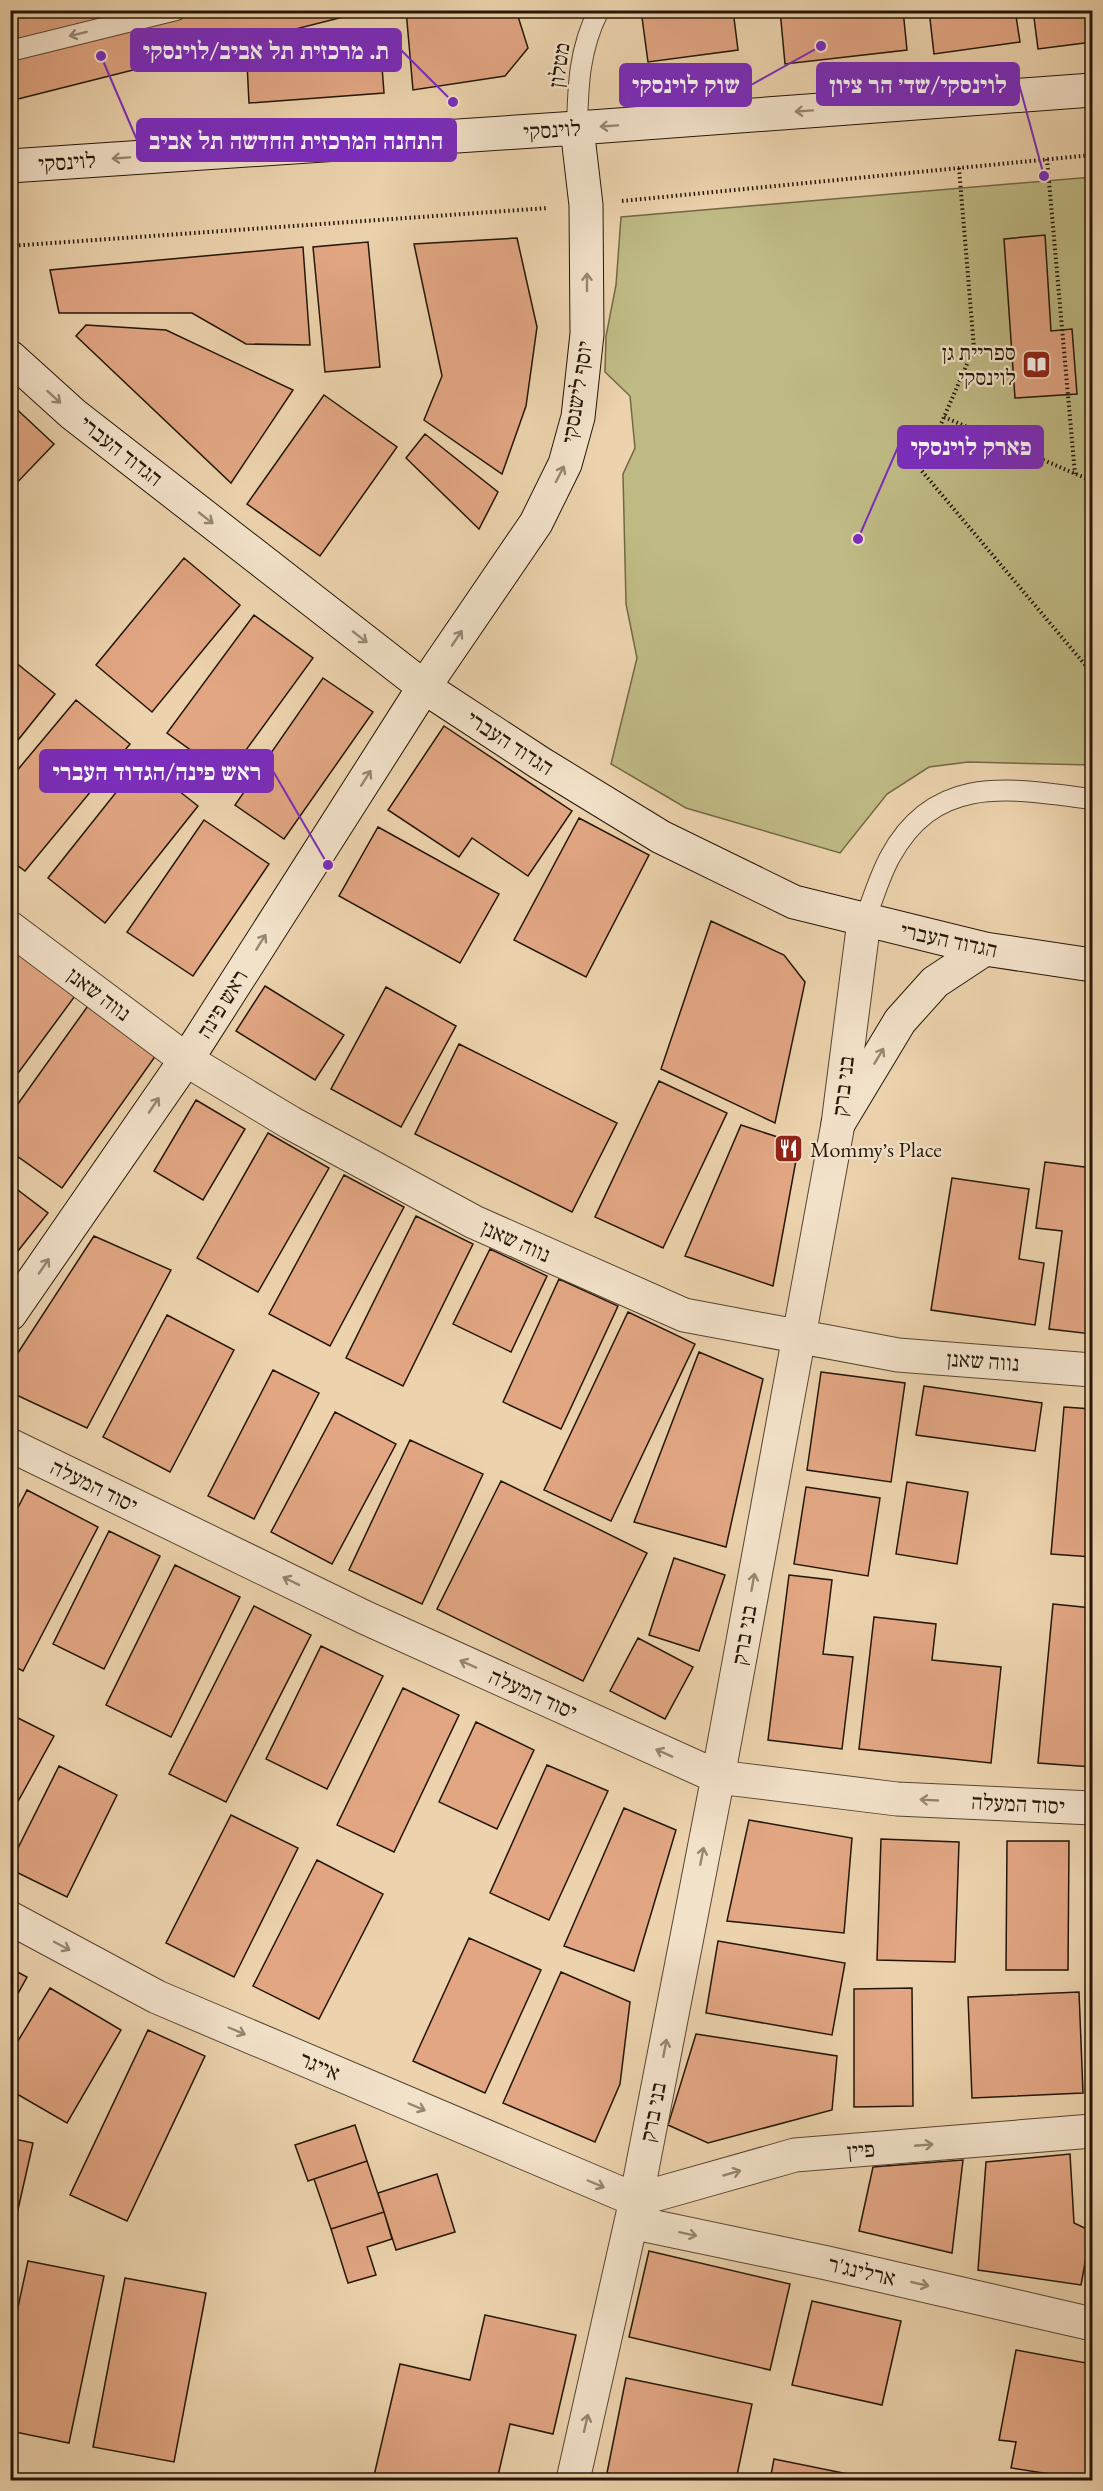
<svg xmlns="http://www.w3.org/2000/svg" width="1103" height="2491" font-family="'EB Garamond','Frank Ruhl Libre',serif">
<rect width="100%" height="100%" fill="#ecd3ad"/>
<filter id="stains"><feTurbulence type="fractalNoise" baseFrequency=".00333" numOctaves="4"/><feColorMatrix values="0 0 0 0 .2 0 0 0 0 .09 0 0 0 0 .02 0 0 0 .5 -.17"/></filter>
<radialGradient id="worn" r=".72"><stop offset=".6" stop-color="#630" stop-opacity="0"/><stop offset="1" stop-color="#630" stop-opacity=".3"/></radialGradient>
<path fill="#bfba84" stroke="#726846" stroke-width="1.5" d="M 1092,177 L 1092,765 L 968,762 L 929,767 L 887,794 L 840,853 L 686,808 L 611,764 L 637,658 L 626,604 L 623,474 L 635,448 L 630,396 L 605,372 L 606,336 L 616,285 L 621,217 Z"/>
<path fill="#e2a683" stroke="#241608" stroke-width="1.5" d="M 10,10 L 371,10 L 10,101 Z
M 406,10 L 516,10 L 528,48 L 505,76 L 413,90 Z
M 641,10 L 733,10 L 738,50 L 648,62 Z
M 780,10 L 903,10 L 907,50 L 785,64 Z
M 929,10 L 1015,10 L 1020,42 L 934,54 Z
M 1033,10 L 1092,10 L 1092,42 L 1038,49 Z
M 381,53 L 384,93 L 249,103 L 247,63 Z
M 1045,235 L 1051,331 L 1072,329 L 1077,394 L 1015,398 L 1004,239 Z
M 517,238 L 537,327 L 526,406 L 502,474 L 424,420 L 442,376 L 414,244 Z
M 368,242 L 380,367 L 325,372 L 313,247 Z
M 303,247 L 310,345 L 246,344 L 192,313 L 59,313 L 50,270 Z
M 86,325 L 166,330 L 293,390 L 231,483 L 76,336 Z
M 324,395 L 397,447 L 320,556 L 247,504 Z
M 10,403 L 54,444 L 10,490 Z
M 425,434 L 498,492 L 479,529 L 406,458 Z
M 184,558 L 240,605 L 152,712 L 96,665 Z
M 254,615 L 313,658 L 227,776 L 167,733 Z
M 10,658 L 55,694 L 10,750 Z
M 323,678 L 373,712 L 284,839 L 235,805 Z
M 76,700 L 130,744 L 25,871 L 10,860 L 10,779 Z
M 444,726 L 572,811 L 528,876 L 472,838 L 459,857 L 388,810 Z
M 141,761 L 198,806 L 105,923 L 48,878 Z
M 579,818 L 649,855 L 586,977 L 514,940 Z
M 204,820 L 269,864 L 193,976 L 127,932 Z
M 378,827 L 499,894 L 460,963 L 339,896 Z
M 711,921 L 784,955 L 805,982 L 775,1123 L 661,1069 Z
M 15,951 L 75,996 L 10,1084 L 10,957 Z
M 265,986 L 344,1035 L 315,1080 L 236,1031 Z
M 386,987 L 456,1026 L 401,1127 L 331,1089 Z
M 90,1003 L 159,1051 L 62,1188 L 10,1151 L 10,1115 Z
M 459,1044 L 617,1123 L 572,1212 L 415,1134 Z
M 659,1081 L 727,1113 L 663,1248 L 595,1217 Z
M 196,1100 L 245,1129 L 203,1200 L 154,1171 Z
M 741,1125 L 799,1144 L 773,1286 L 685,1256 Z
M 268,1133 L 329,1168 L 258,1292 L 197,1258 Z
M 1045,1162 L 1092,1168 L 1092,1334 L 1049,1329 L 1062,1231 L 1036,1228 Z
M 344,1175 L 404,1207 L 330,1346 L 269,1314 Z
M 952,1178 L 1029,1189 L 1019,1259 L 1044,1263 L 1035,1325 L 931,1310 Z
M 10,1184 L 48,1213 L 10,1261 Z
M 416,1216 L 473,1244 L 403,1386 L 346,1358 Z
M 94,1236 L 171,1270 L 87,1428 L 10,1392 L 10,1365 Z
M 490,1249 L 547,1276 L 511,1352 L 453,1324 Z
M 559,1279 L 618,1306 L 561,1429 L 503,1402 Z
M 628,1312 L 695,1344 L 611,1521 L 544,1490 Z
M 167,1315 L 234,1350 L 170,1472 L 103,1437 Z
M 699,1352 L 763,1379 L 726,1547 L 634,1522 Z
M 273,1370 L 319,1393 L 254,1519 L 208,1496 Z
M 821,1372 L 905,1383 L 891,1482 L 807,1470 Z
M 924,1386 L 1042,1403 L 1035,1451 L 916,1435 Z
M 1064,1407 L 1092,1409 L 1092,1557 L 1051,1554 Z
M 335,1412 L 396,1444 L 332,1564 L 271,1532 Z
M 410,1440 L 483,1474 L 422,1604 L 349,1570 Z
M 501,1481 L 647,1553 L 583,1681 L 437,1609 Z
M 907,1482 L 968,1492 L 957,1564 L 896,1554 Z
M 806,1487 L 880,1498 L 868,1576 L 794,1564 Z
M 27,1490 L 98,1527 L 23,1671 L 10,1664 L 10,1523 Z
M 109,1531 L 160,1556 L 104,1669 L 53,1644 Z
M 674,1558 L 725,1575 L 699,1651 L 649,1635 Z
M 175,1565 L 240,1597 L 171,1737 L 106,1705 Z
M 789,1575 L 832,1580 L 823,1654 L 853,1657 L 842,1749 L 768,1740 Z
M 1053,1604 L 1092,1608 L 1092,1767 L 1038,1763 Z
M 254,1606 L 311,1635 L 226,1802 L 169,1774 Z
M 874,1617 L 936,1624 L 932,1660 L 1001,1667 L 991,1763 L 859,1749 Z
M 638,1638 L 693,1667 L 665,1719 L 610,1691 Z
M 321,1646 L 383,1676 L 327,1789 L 266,1759 Z
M 403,1688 L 459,1715 L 394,1852 L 337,1825 Z
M 10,1714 L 54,1736 L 10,1816 Z
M 476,1722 L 534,1750 L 497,1829 L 439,1802 Z
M 547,1765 L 608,1791 L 549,1920 L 490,1893 Z
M 59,1766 L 117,1795 L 67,1897 L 10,1869 L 10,1864 Z
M 624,1808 L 676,1830 L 634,1971 L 564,1946 Z
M 231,1815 L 298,1848 L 234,1977 L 166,1943 Z
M 749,1820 L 852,1838 L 844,1933 L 727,1921 Z
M 881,1839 L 959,1842 L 955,1962 L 877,1960 Z
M 1007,1841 L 1069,1841 L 1068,1970 L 1006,1970 Z
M 317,1860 L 383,1894 L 319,2019 L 253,1986 Z
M 469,1938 L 541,1970 L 485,2093 L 413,2061 Z
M 718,1941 L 845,1963 L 832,2035 L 706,2013 Z
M 10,1968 L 27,1977 L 10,2008 Z
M 561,1972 L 630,2002 L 620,2084 L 595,2142 L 503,2103 Z
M 50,1988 L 121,2030 L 67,2123 L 10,2090 L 10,2054 Z
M 912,1988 L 913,2106 L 854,2107 L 854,1989 Z
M 1079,1992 L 1083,2093 L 972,2098 L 968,1997 Z
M 148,2030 L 205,2056 L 127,2221 L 70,2195 Z
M 696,2034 L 837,2056 L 832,2110 L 708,2143 L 668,2125 Z
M 355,2125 L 367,2161 L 308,2181 L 295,2145 Z
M 10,2138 L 33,2143 L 10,2245 Z
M 1070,2154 L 1074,2223 L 1091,2231 L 1081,2285 L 978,2270 L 986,2162 Z
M 963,2160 L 952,2253 L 859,2231 L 873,2167 Z
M 367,2161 L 384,2212 L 331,2229 L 314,2179 Z
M 437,2174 L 455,2232 L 396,2250 L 378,2193 Z
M 384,2212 L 392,2239 L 367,2247 L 376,2275 L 348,2283 L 331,2229 Z
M 649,2251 L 790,2284 L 770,2370 L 629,2337 Z
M 28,2261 L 104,2276 L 69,2443 L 10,2431 L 10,2344 Z
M 125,2278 L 206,2293 L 174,2462 L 93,2447 Z
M 812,2301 L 901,2321 L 882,2405 L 792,2385 Z
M 485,2315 L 576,2335 L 553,2434 L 510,2424 L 497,2480 L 373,2480 L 400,2364 L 470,2380 Z
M 1016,2350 L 1092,2364 L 1092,2459 L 1088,2480 L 1011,2468 L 1016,2442 L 999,2440 Z
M 626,2378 L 752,2404 L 736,2480 L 642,2480 L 607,2473 Z
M 774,2459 L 863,2477 L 862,2480 L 770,2480 Z"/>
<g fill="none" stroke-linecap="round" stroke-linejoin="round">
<defs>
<path id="lane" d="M 10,51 L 176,10
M 577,128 C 578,85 579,49 599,10
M 864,921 C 873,900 879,877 890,857 C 936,772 1012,789 1092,799"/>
<path id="street" d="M 10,928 L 185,1059 L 291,1123 L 474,1222 L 684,1315 L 898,1355 L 1092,1370
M 10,1445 L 366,1618 L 718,1777 L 897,1799 L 1092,1808
M 10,1918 L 157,1997 L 636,2200 L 795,2155 L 1092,2131
M 631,2222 L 827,2263 L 1092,2324
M 573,2480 L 636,2200 L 718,1777 L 838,1124 L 864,921"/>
<path id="secondary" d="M 10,166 L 577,128 L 1092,90
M 10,357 L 73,414 L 424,687 L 540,763 L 661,837 L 794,902 L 985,949 L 1092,965
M 838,1124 L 900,1021 L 935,982 L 985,949
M 10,1314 L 196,1045 L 424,687 L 536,523 L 565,464 L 578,417 L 587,334 L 586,205 L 577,128"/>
</defs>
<use href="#lane" stroke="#564531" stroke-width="22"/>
<use href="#street" stroke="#564531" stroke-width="35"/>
<use href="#secondary" stroke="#241608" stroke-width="35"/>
<path stroke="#241608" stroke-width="4" stroke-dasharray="1.5 3" stroke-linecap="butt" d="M 1047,159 L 1075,474
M 959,168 L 974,348 L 921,470 L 1092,673
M 622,201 L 1092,155
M 10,246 L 548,208
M 944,417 L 1092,481"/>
<use href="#lane" stroke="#f3e2ca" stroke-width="20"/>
<use href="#street" stroke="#f3e2ca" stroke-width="33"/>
<use href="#secondary" stroke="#f3e2ca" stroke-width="33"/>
</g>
<defs><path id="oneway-shaft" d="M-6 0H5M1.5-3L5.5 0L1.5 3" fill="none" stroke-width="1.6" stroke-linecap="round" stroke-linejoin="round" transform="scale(1.5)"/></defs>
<g stroke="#968673">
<use href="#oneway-shaft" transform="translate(78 34) rotate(166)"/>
<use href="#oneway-shaft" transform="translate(804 111) rotate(176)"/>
<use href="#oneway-shaft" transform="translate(609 126) rotate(176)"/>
<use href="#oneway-shaft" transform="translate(121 158) rotate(176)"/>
<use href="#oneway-shaft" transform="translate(587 282) rotate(-90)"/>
<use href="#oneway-shaft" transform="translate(54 397) rotate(42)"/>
<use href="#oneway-shaft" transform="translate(560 474) rotate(-63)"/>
<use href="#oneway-shaft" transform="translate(206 518) rotate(38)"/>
<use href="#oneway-shaft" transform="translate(360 637) rotate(38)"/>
<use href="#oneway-shaft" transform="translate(457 638) rotate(-56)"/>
<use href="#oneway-shaft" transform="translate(366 778) rotate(-58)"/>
<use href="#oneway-shaft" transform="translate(261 942) rotate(-58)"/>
<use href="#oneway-shaft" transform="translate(879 1056) rotate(-59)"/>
<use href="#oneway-shaft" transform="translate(154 1105) rotate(-56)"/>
<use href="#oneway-shaft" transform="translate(44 1266) rotate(-56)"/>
<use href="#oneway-shaft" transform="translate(291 1581) rotate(-154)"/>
<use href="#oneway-shaft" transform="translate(753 1582) rotate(-80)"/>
<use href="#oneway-shaft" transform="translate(468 1664) rotate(-156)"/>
<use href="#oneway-shaft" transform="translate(664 1753) rotate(-156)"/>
<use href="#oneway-shaft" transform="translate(929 1800) rotate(-177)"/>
<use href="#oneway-shaft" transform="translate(702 1856) rotate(-79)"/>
<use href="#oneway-shaft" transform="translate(62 1946) rotate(28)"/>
<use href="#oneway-shaft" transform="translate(237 2031) rotate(23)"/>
<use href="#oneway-shaft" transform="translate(665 2048) rotate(-79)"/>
<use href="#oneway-shaft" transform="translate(417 2107) rotate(23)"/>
<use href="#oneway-shaft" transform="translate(924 2145) rotate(-5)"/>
<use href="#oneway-shaft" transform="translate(732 2173) rotate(-16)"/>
<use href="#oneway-shaft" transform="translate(596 2184) rotate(23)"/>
<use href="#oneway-shaft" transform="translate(688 2234) rotate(12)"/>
<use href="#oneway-shaft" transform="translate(920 2284) rotate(13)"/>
<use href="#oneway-shaft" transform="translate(586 2423) rotate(-77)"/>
</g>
<defs>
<symbol id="library-square" viewBox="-11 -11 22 22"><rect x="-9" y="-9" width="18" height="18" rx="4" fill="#8f2418" stroke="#f3e2ca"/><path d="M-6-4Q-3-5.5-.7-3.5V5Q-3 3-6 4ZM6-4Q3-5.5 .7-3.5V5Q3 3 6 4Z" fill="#fff"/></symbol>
<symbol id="restaurant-square" viewBox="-11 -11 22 22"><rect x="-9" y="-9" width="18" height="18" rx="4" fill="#8f2418" stroke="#f3e2ca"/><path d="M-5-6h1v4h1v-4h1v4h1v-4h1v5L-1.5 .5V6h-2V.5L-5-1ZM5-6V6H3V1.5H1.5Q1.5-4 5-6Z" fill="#fff"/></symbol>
</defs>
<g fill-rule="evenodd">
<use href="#library-square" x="1020" y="348" width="33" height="33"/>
<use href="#restaurant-square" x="772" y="1132" width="33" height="33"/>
</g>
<g text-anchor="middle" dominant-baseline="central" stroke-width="4.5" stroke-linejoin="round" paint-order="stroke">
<g font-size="22" fill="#241608" stroke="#f3e2ca">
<text transform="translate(559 65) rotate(-82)">מטלון</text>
<text transform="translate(552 130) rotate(-4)">לוינסקי</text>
<text transform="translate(67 162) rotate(-4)">לוינסקי</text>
<text transform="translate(577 392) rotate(-81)">יוסף לישנסקי</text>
<text transform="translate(121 451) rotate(38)">הגדוד העברי</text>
<text transform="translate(510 743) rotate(33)">הגדוד העברי</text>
<text transform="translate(949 940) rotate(12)">הגדוד העברי</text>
<text transform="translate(99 994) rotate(37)">נווה שאנן</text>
<text transform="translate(222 1004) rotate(-58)">ראש פינה</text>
<text transform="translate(843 1086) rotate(-83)">בני ברק</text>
<text transform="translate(516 1241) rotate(24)">נווה שאנן</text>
<text transform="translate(983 1361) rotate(4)">נווה שאנן</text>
<text transform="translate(94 1486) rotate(26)">יסוד המעלה</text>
<text transform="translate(744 1635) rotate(-80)">בני ברק</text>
<text transform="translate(533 1694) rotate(24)">יסוד המעלה</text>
<text transform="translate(1018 1804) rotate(3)">יסוד המעלה</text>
<text transform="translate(320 2066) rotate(23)">אייגר</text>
<text transform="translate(653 2112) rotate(-79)">בני ברק</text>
<text transform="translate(861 2150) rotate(-5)">פיין</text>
<text transform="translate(862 2271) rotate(13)">ארלינג'ר</text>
</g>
<g font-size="22" fill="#241608" stroke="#f3e2ca" text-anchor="end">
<text x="1016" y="352">ספריית גן<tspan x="1016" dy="25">לוינסקי</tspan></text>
<text x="810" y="1149" text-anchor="start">Mommy׳s Place</text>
</g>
</g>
<path fill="none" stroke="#7b2cbf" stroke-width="2" d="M453 102L401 50M1044 176L1019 84M821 46L751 85M101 56L137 140M858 539L898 447M328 865L273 771"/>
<g fill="#7b2cbf" stroke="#f3e2ca" stroke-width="2">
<circle cx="453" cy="102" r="6"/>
<circle cx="1044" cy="176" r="6"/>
<circle cx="821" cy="46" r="6"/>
<circle cx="101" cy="56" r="6"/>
<circle cx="858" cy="539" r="6"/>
<circle cx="328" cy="865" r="6"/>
</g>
<g fill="#7b2cbf" stroke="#7b2cbf" stroke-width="2">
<rect x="131" y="29" width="270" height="42" rx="6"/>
<rect x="817" y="63" width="202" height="42" rx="6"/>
<rect x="620" y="64" width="131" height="42" rx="6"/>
<rect x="137" y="119" width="319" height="42" rx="6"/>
<rect x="898" y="426" width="145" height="42" rx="6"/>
<rect x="40" y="750" width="233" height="42" rx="6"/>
</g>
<g font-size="24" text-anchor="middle" font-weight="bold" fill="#fff">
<text x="266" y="59">ת. מרכזית תל אביב/לוינסקי</text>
<text x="918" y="93">לוינסקי/שד׳ הר ציון</text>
<text x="686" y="93">שוק לוינסקי</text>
<text x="296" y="149">התחנה המרכזית החדשה תל אביב</text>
<text x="971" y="455">פארק לוינסקי</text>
<text x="157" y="780">ראש פינה/הגדוד העברי</text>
</g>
<rect width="1103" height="2491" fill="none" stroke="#ecd3ad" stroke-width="36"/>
<rect x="12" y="12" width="1079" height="2467" fill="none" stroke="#241608" stroke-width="3"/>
<rect x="18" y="18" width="1067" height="2455" fill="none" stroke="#241608" stroke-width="1.5"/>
<rect width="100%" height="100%" filter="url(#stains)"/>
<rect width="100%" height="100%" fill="url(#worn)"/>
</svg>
